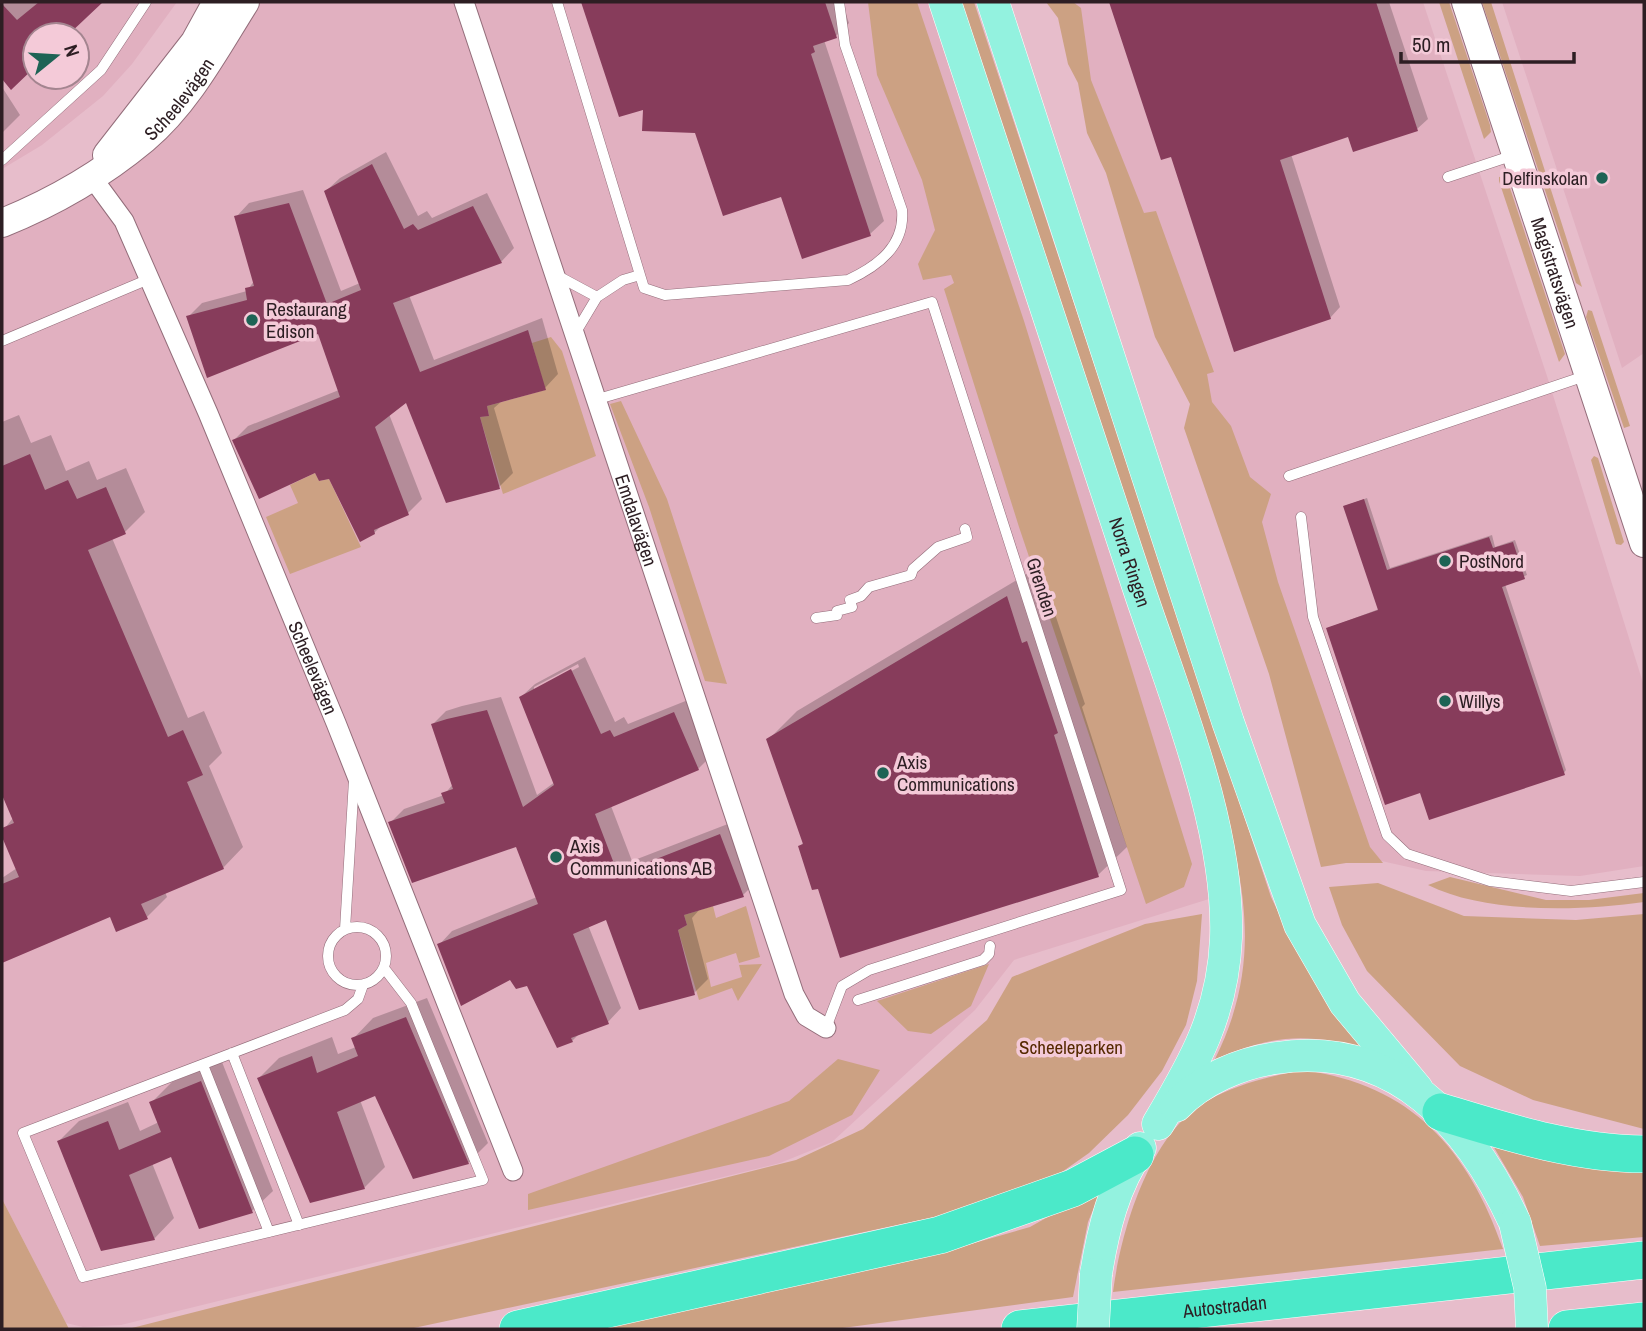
<svg xmlns="http://www.w3.org/2000/svg" width="1646" height="1331" font-family="'Archivo Narrow',sans-serif">
<rect width="100%" height="100%" fill="#e7bdcb"/>
<path fill="#e1b0c0" fill-rule="evenodd" d="M 2,2 L 177,2 L 132,64 L 103,96 L 42,145 L 2,169 ZM 35,35 L 77,35 L 77,77 L 35,77 Z
M 245,2 L 945,2 L 1225,894 L 1014,960 L 975,1010 L 832,1142 L 780,1163 L 121,1325 L 83,1327 L 66,1323 L 2,1199 L 2,223 L 74,187 Z
M 1057,2 L 1423,2 L 1547,376 L 1644,686 L 1644,866 L 1580,876 L 1426,871 L 1355,855 Z
M 1502,2 L 1644,2 L 1644,353 L 1622,368 Z"/>
<path fill="#cca183" d="M 868,2 L 917,2 L 1024,321 L 1192,864 L 1184,887 L 1146,904 L 1019,527 L 944,289 L 954,283 L 951,275 L 923,280 L 918,264 L 935,230 L 922,180 L 877,75 Z
M 960,2 L 974,2 L 1271,897 L 1292,941 L 1366,1049 C 1306,1032 1273,1035 1215,1059 C 1265,959 1243,878 1216,776 Z
M 1046,2 L 1073,2 L 1081,8 L 1091,80 L 1144,213 L 1156,211 L 1214,372 L 1207,374 L 1212,402 L 1231,426 L 1250,477 L 1271,494 L 1262,522 L 1278,582 L 1370,847 L 1383,863 L 1346,863 L 1321,867 L 1269,674 L 1184,428 L 1190,404 L 1155,337 L 1106,173 L 1087,133 L 1078,83 L 1068,64 L 1058,18 Z
M 1439,2 L 1449,2 L 1490,125 L 1491,132 L 1484,139 Z
M 1482,2 L 1491,2 L 1582,287 L 1576,283 Z
M 1506,176 L 1565,354 L 1559,362 L 1499,181 L 1499,177 Z
M 1588,310 L 1592,311 L 1630,426 L 1624,428 L 1586,317 Z
M 551,337 L 562,351 L 596,456 L 503,494 L 480,417 L 489,416 L 487,406 L 545,390 L 532,343 Z
M 621,401 L 667,499 L 727,684 L 705,681 L 649,507 L 610,404 Z
M 1594,456 L 1598,458 L 1624,542 L 1621,545 L 1616,544 L 1591,460 Z
M 315,473 L 319,481 L 329,479 L 361,547 L 290,574 L 266,517 L 298,503 L 290,485 Z
M 1450,877 L 1546,900 L 1589,900 L 1644,893 L 1644,902 C 1581,911 1486,914 1428,885 Z
M 1378,883 L 1464,916 L 1576,920 L 1644,914 L 1644,1129 L 1533,1100 L 1460,1066 L 1367,971 L 1342,925 L 1329,887 Z
M 713,906 L 716,918 L 746,906 L 760,957 L 739,963 L 736,953 L 706,963 L 711,987 L 742,977 L 739,965 L 762,964 L 738,1001 L 732,988 L 699,1000 L 678,930 L 687,925 L 684,915 Z
M 1202,914 L 1197,981 L 1186,1025 L 1162,1071 L 1128,1115 L 1089,1153 L 1052,1179 L 944,1215 L 409,1329 L 128,1329 L 796,1160 L 863,1129 L 987,1020 L 1012,977 L 1145,924 Z
M 989,964 L 971,1006 L 931,1034 L 908,1031 L 877,1001 Z
M 838,1059 L 880,1070 L 852,1115 L 769,1156 L 528,1210 L 528,1194 L 789,1101 Z
M 1303,1070 C 1412,1085 1468,1149 1503,1249 L 1113,1292 C 1121,1231 1149,1134 1207,1101 C 1237,1084 1270,1076 1303,1070 Z
M 1492,1144 C 1543,1161 1591,1168 1644,1173 L 1644,1237 L 1540,1246 L 1523,1197 Z
M 1103,1186 L 1088,1222 L 1073,1297 L 835,1329 L 576,1329 L 943,1252 L 1030,1227 Z
M 2,1199 L 66,1323 L 69,1329 L 2,1329 Z"/>
<path fill="#0003" fill-rule="evenodd" d="M 2,2 L 100,2 L 66,35 L 35,35 L 35,64 L 11,87 L 2,77 Z
M 582,2 L 842,2 L 849,23 L 836,36 L 824,40 L 884,221 L 870,234 L 782,195 L 696,132 L 645,107 L 620,115 Z
M 1111,2 L 1389,2 L 1428,119 L 1417,129 L 1355,150 L 1349,135 L 1291,154 L 1340,307 L 1330,318 L 1172,154 L 1163,158 Z
M 2,87 L 20,115 L 2,133 Z
M 386,152 L 418,216 L 427,211 L 432,218 L 487,193 L 514,248 L 501,262 L 409,295 L 434,360 L 542,318 L 558,374 L 545,388 L 502,401 L 494,408 L 513,473 L 499,487 L 407,400 L 389,414 L 422,499 L 408,513 L 383,524 L 374,533 L 330,476 L 234,440 L 248,426 L 339,390 L 319,332 L 188,317 L 202,303 L 247,291 L 254,281 L 236,217 L 249,203 L 303,190 L 341,291 L 360,283 L 326,191 L 340,178 Z
M 19,415 L 31,443 L 51,435 L 66,471 L 89,461 L 97,480 L 126,468 L 145,512 L 125,532 L 112,538 L 188,718 L 204,711 L 222,753 L 209,766 L 243,847 L 223,868 L 165,892 L 167,897 L 147,917 L 111,915 L 2,961 L 2,878 L 17,868 L 2,832 L 13,818 L 2,791 L 2,422 Z
M 1367,498 L 1390,568 L 1492,535 L 1495,547 L 1515,540 L 1527,575 L 1505,584 L 1566,770 L 1564,773 L 1422,791 L 1328,628 L 1379,609 L 1345,506 Z
M 1035,569 L 1051,616 L 1055,614 L 1085,704 L 1082,707 L 1127,847 L 1098,875 L 820,887 L 800,846 L 804,842 L 768,740 L 797,711 Z
M 585,657 L 615,722 L 624,717 L 628,724 L 688,700 L 712,755 L 698,769 L 611,806 L 632,861 L 733,822 L 757,881 L 743,895 L 700,909 L 692,918 L 708,979 L 694,993 L 607,918 L 588,925 L 621,1008 L 608,1022 L 579,1034 L 572,1041 L 528,984 L 439,945 L 452,931 L 537,897 L 517,845 L 390,823 L 404,809 L 444,795 L 453,784 L 433,724 L 446,711 L 462,706 L 501,697 L 537,795 L 555,782 L 521,697 L 535,684 ZM 578,664 L 579,667 L 534,691 L 534,687 Z
M 427,998 L 488,1143 L 468,1163 L 376,1094 L 360,1100 L 385,1167 L 364,1188 L 259,1078 L 279,1058 L 332,1037 L 338,1054 L 356,1047 L 353,1039 L 373,1018 Z
M 222,1062 L 273,1191 L 252,1211 L 200,1226 L 172,1155 L 152,1163 L 174,1218 L 154,1239 L 59,1141 L 79,1121 L 128,1102 L 140,1131 L 159,1122 L 151,1103 L 172,1082 Z"/>
<path fill="#873c5b" d="M 39,2 L 103,2 L 68,35 L 35,35 L 35,67 L 11,90 L 2,79 L 2,4 L 17,20 Z
M 581,2 L 825,2 L 837,38 L 813,46 L 815,52 L 811,54 L 871,236 L 802,259 L 781,197 L 723,216 L 695,133 L 642,131 L 643,110 L 619,117 Z
M 1109,2 L 1376,2 L 1418,131 L 1353,152 L 1348,137 L 1280,160 L 1331,319 L 1234,352 L 1171,157 L 1161,160 Z
M 372,164 L 404,229 L 413,224 L 418,230 L 473,206 L 502,263 L 393,303 L 420,372 L 528,330 L 546,390 L 487,406 L 489,416 L 480,417 L 500,489 L 446,503 L 406,403 L 375,427 L 409,515 L 374,530 L 375,534 L 360,542 L 329,479 L 319,481 L 315,473 L 259,499 L 232,440 L 340,397 L 318,334 L 207,378 L 186,316 L 247,300 L 245,288 L 254,286 L 234,216 L 289,203 L 327,304 L 361,290 L 324,191 Z
M 30,454 L 45,490 L 68,480 L 77,499 L 106,487 L 126,534 L 88,550 L 168,737 L 183,730 L 203,775 L 187,782 L 224,869 L 141,904 L 148,919 L 116,932 L 110,917 L 2,963 L 2,884 L 19,877 L 2,837 L 2,828 L 14,823 L 2,795 L 2,466 Z
M 1364,499 L 1387,570 L 1489,537 L 1493,548 L 1513,542 L 1525,579 L 1502,587 L 1565,775 L 1429,820 L 1420,793 L 1385,805 L 1326,628 L 1378,610 L 1343,506 Z
M 1007,596 L 1022,643 L 1027,641 L 1058,733 L 1054,735 L 1099,877 L 840,958 L 818,889 L 812,890 L 798,846 L 803,844 L 766,739 Z
M 571,669 L 601,734 L 610,730 L 614,737 L 674,712 L 699,770 L 595,814 L 618,874 L 720,834 L 744,897 L 684,915 L 687,925 L 678,930 L 695,995 L 639,1010 L 606,920 L 573,934 L 609,1024 L 571,1038 L 573,1042 L 557,1048 L 527,986 L 516,989 L 510,980 L 461,1006 L 437,944 L 538,904 L 516,847 L 412,883 L 388,822 L 445,803 L 441,793 L 453,789 L 431,724 L 447,719 L 487,710 L 523,807 L 554,785 L 519,697 Z
M 406,1017 L 469,1164 L 413,1179 L 375,1096 L 337,1112 L 365,1189 L 310,1203 L 257,1078 L 312,1056 L 317,1073 L 358,1056 L 351,1038 Z
M 201,1081 L 253,1213 L 199,1229 L 171,1157 L 129,1175 L 155,1240 L 101,1251 L 57,1141 L 108,1121 L 119,1150 L 161,1132 L 149,1102 Z"/>
<g fill="none" stroke-linecap="round" stroke-linejoin="round">
<defs>
<path id="lane" d="M 557,2 L 644,288 L 665,295 L 848,280 C 878,266 905,246 902,210 L 845,45 L 839,2
M 2,160 L 101,70 L 146,2
M 1448,177 L 1514,155
M 558,276 L 597,297 L 576,332
M 597,297 L 623,280 L 640,275
M 2,341 L 149,279
M 598,399 L 932,302 L 1121,890 L 869,970 L 842,986 L 826,1028
M 1289,476 L 1588,375
M 1301,517 L 1313,617 L 1387,835 L 1407,854 L 1490,881 L 1571,891 L 1644,882
M 816,618 L 837,615 L 837,611 L 852,607 L 850,600 L 861,596 L 869,587 L 911,575 L 913,569 L 938,547 L 967,537 L 965,529
M328 956a29 29 0 1 1 58 0a29 29 0 1 1-58 0Z
M 345,929 L 354,780
M 363,985 L 358,999 L 345,1010 L 23,1133 L 83,1277 L 483,1180 L 411,1003 L 384,968
M 858,1000 L 983,960 L 989,954 L 990,946
M 232,1053 L 299,1225
M 203,1065 L 269,1232"/>
<g id="street">
<path id="s1" d="M 464,2 L 794,994 L 806,1016 L 826,1028"/>
<path id="s2" d="M 91,176 L 124,221 L 208,413 L 336,723 L 513,1171"/>
</g>
<g id="secondary">
<path id="s3" d="M 1466,2 L 1644,543"/>
<path d="M 107,155 L 195,42 L 217,2"/>
<path id="s4" d="M 2,223 C 52,203 102,174 144,139 C 187,103 216,48 245,2"/>
</g>
<g id="primary">
<path id="s5" d="M 945,2 C 1008,193 1071,385 1135,577 C 1170,685 1230,823 1226,938 C 1223,1013 1195,1062 1158,1124"/>
<path d="M 993,2 L 1228,722 L 1300,925 L 1345,1003 L 1417,1089"/>
<path d="M 1176,1106 C 1201,1080 1240,1063 1276,1058 C 1395,1040 1470,1124 1515,1223"/>
<path d="M 1096,1274 C 1103,1230 1114,1184 1140,1148"/>
</g>
<g id="highway">
<path d="M 1441,1112 C 1507,1132 1575,1154 1644,1154"/>
<path d="M 518,1329 L 940,1235 L 1073,1188 L 1135,1155"/>
<path id="s6" d="M 1020,1329 L 1644,1260"/>
<path d="M 1567,1329 L 1644,1321"/>
</g>
</defs>
<use href="#lane" stroke="#936d7a" stroke-width="11"/>
<use href="#street" stroke="#936d7a" stroke-width="21"/>
<use href="#secondary" stroke="#936d7a" stroke-width="30"/>
<use href="#primary" stroke="#fff" stroke-width="33"/>
<use href="#highway" stroke="#fff" stroke-width="38"/>
<use href="#lane" stroke="#fff" stroke-width="10"/>
<use href="#street" stroke="#fff" stroke-width="19"/>
<use href="#secondary" stroke="#fff" stroke-width="28"/>
<use href="#primary" stroke="#93f2df" stroke-width="32"/>
<use href="#highway" stroke="#4be9c9" stroke-width="37"/>
<defs>
<path id="primary-bridge" d="M 1515,1223 L 1530,1288 L 1532,1329
M 1093,1329 L 1096,1274"/>
</defs>
<use href="#primary-bridge" stroke="#fff" stroke-width="33" stroke-linecap="butt"/>
<use href="#primary-bridge" stroke="#93f2df" stroke-width="32"/>
</g>
<g fill="#1e6355" stroke="#f4cad8" stroke-width="2.5">
<circle cx="1602" cy="178" r="7"/>
<circle cx="252" cy="320" r="7"/>
<circle cx="1445" cy="561" r="7"/>
<circle cx="1445" cy="701" r="7"/>
<circle cx="883" cy="773" r="7"/>
<circle cx="556" cy="857" r="7"/>
</g>
<g text-anchor="middle" dominant-baseline="central" stroke-width="7" stroke-linejoin="round" paint-order="stroke">
<g font-size="19" fill="#2d1e23" stroke="#f4cad8">
<text stroke="none"><textPath href="#s4" startOffset="219">Scheelevägen</textPath></text>
<text stroke="none"><textPath href="#s3" startOffset="285">Magistratsvägen</textPath></text>
<text stroke="none"><textPath href="#s1" startOffset="546">Emdalavägen</textPath></text>
<text stroke="none"><textPath href="#s5" startOffset="590">Norra Ringen</textPath></text>
<text transform="translate(1042 587) rotate(72)">Grenden</text>
<text stroke="none"><textPath href="#s2" startOffset="541">Scheelevägen</textPath></text>
<text stroke="none"><textPath href="#s6" startOffset="206">Autostradan</textPath></text>
</g>
<g font-size="19" fill="#2d1e23" stroke="#f4cad8" text-anchor="start">
<text x="1588" y="178" text-anchor="end">Delfinskolan</text>
<text x="266" y="309">Restaurang<tspan x="266" dy="22">Edison</tspan></text>
<text x="1459" y="561">PostNord</text>
<text x="1459" y="701">Willys</text>
<text x="897" y="762">Axis<tspan x="897" dy="22">Communications</tspan></text>
<text x="570" y="846">Axis<tspan x="570" dy="22">Communications AB</tspan></text>
</g>
<g font-size="19" fill="#552900" stroke="#f4cad8">
<text x="1071" y="1047">Scheeleparken</text>
</g>
</g>
<rect width="1646" height="1331" fill="none" stroke="#2d1e23" stroke-width="7"/>
<g transform="translate(56 56) rotate(72)"><circle r="33" fill="#f4cad8" stroke="#a48590" stroke-width="2"/>
<path d="M0-5L12 26L0 18L-12 26Z" fill="#1e6355"/>
<text y="-10" font-size="19" font-weight="bold" text-anchor="middle" fill="#2d1e23">N</text>
</g>
<path d="M1401 52v10h173v-10" fill="none" stroke="#2d1e23" stroke-width="3.5"/>
<text x="1412" y="52" font-size="21" fill="#2d1e23" stroke="#f4cad8" stroke-width="5" paint-order="stroke">50 m</text>
</svg>
